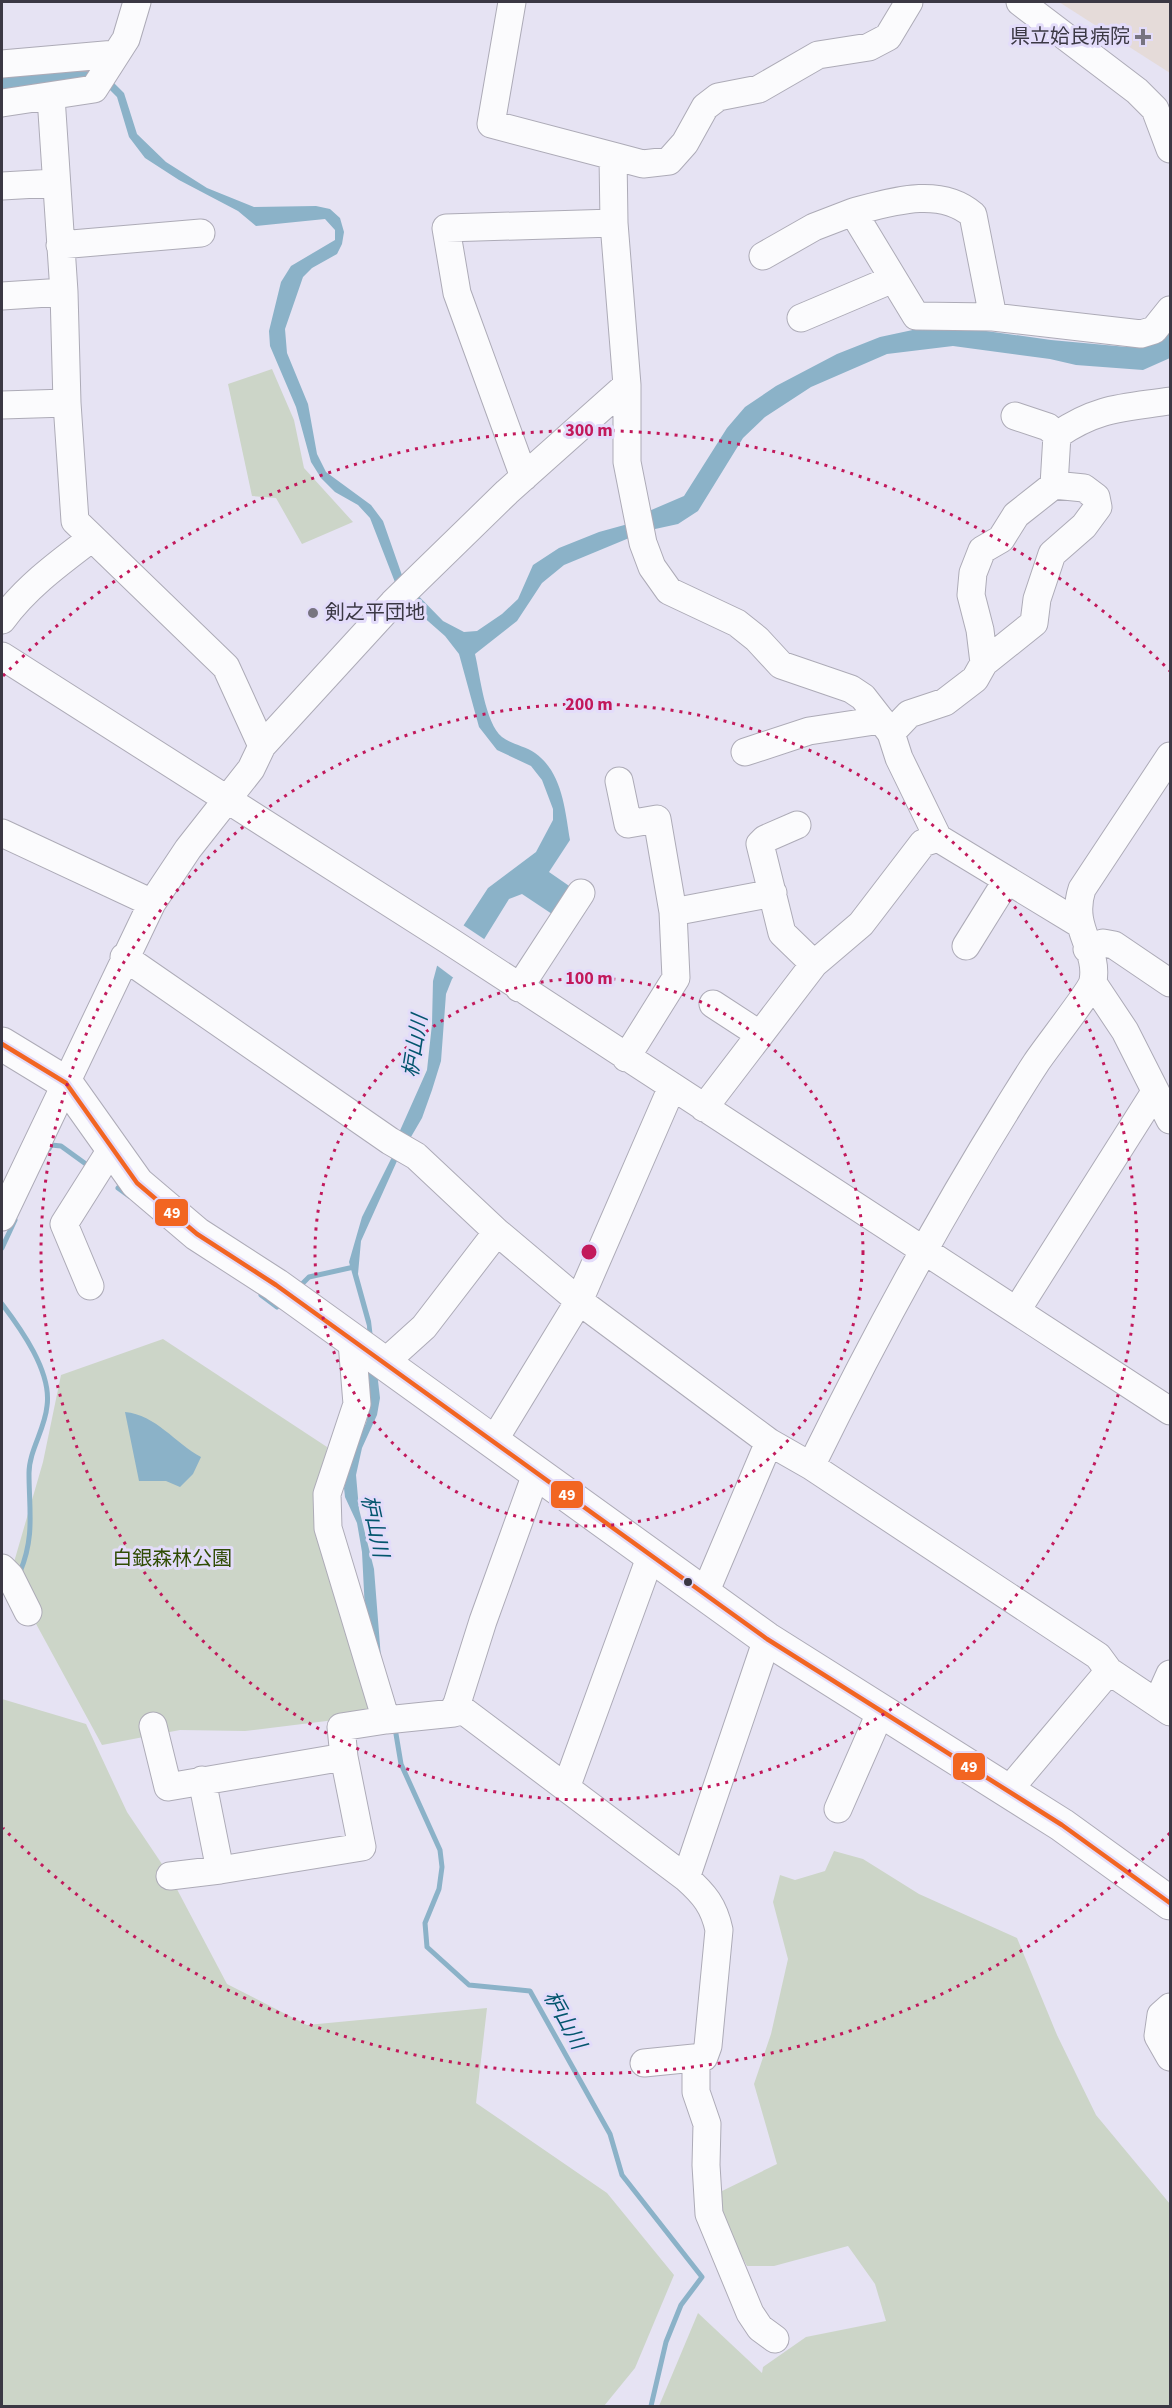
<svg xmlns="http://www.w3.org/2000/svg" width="1172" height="2408" font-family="'Source Sans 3','Noto Sans JP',sans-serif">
<rect width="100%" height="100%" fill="#e6e3f3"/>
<path fill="#e5dbd9" d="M 1059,2 L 1170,2 L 1170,73 Z"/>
<path fill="#ccd5c8" d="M 272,369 L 294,420 L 304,468 L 353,522 L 302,544 L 276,498 L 252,496 L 228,384 Z
M 163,1339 L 327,1447 L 318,1518 L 375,1715 L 245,1731 L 180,1730 L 102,1745 L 10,1576 L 43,1462 L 61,1375 Z
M 2,1699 L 86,1724 L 127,1812 L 170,1876 L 227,1984 L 307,2025 L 487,2008 L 476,2103 L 607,2193 L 674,2275 L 635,2368 L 604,2406 L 2,2406 Z
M 834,1851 L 863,1859 L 919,1894 L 1017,1938 L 1057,2035 L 1096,2115 L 1170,2204 L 1170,2406 L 659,2406 L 698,2313 L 762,2373 L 763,2367 L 806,2337 L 886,2321 L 875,2284 L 848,2246 L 774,2266 L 747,2266 L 722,2220 L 720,2192 L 777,2164 L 754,2084 L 771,2034 L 788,1959 L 773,1902 L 780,1875 L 795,1880 L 825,1871 Z"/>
<path fill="#8bb2c8" d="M 104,62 L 110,79 L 124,93 L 137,134 L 166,162 L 207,188 L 254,207 L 316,206 L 330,209 L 340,218 L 344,232 L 342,244 L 337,254 L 312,268 L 303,277 L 285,329 L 287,353 L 308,404 L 317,454 L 326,472 L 371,505 L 383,521 L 404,581 L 443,621 L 464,632 L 477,631 L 502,614 L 518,599 L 533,565 L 559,548 L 599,532 L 628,524 L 642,514 L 684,496 L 727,428 L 745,407 L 776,386 L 837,354 L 880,337 L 922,328 L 965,328 L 1051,340 L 1127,347 L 1152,340 L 1170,326 L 1170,358 L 1143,370 L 1076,365 L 1050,359 L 953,346 L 887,354 L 811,387 L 765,417 L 743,438 L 698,511 L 678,524 L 646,531 L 564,565 L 542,583 L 517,621 L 475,654 C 480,675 485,723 502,737 C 511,744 525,746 535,753 C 562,772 565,809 570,840 L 549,872 L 575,890 L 555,916 L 522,894 L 509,899 L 483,941 L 452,979 L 446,994 L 441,1061 L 432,1090 L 422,1118 L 397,1161 L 361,1241 L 358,1274 L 371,1321 L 380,1398 L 377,1415 L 362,1448 L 356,1475 L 359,1509 L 374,1569 L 381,1658 L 365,1611 L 362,1552 L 357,1523 L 345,1497 L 344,1488 L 356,1444 L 366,1423 L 370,1405 L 367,1326 L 349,1262 L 362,1217 L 394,1153 L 398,1135 L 427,1070 L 432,1024 L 433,981 L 437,966 L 488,888 L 536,852 L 553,820 L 553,809 L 542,780 L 531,766 L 497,750 L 479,727 L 459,654 L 445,636 L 412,607 L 398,590 L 370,518 L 358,505 L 335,492 L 321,478 L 311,462 L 296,407 L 270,346 L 269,331 L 281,282 L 291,266 L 335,240 L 335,230 L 325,219 L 256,226 L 238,211 L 179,180 L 145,158 L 129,137 L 117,97 L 107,87 L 2,96 L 2,72 Z
M 125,1412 C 156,1415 175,1443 201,1457 L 193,1474 L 180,1487 L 166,1481 L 139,1481 Z"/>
<path fill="#e6e3f3" d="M 460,923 L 487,941 L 455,979 L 435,964 Z"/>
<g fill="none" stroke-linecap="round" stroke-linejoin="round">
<path stroke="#8bb2c8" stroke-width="5" d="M 49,1149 L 51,1145 L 61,1146 L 90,1167
M 118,1188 L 129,1196
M 2,1248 L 15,1220
M 302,1284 L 309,1277 L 354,1267
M 261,1295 L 277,1307
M 2,1304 C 21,1329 52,1372 47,1406 C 45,1429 29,1451 29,1473 C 29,1510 35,1536 20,1572
M 395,1728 L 401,1764 L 440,1850 L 442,1867 L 439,1889 L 425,1923 L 427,1947 L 469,1985 L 530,1991 L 610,2134 L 622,2175 L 702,2277 L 681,2305 L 666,2342 L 651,2406"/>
<defs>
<path id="minor" d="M 1020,2 L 1137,91 L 1155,109 L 1170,149
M 2,64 L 116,54
M 2,103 L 94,89 L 126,39 L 137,2
M 613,156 L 643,164 L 669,161 L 685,143 L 705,107 L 718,97 L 759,89 L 818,55 L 869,47 L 888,37 L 909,2
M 2,186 L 55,183
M 60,245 L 201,233
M 763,256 L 814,227 L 853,212
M 2,296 L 64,292
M 993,317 L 973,215 C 940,186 891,202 853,212 L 916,316 L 993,317 L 1141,334 L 1154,330 L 1170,310
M 801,318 L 893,279
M 627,385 L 627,462 L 643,543 L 652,567 L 669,591 L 737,623 L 757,639 L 781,665 L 851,689 L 863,697 L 891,733 L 899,758 L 938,838
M 67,403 L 75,521 L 226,667 L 262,746
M 2,405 L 67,403 L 64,292 L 51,97
M 1015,416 L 1048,427 L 1057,435
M 524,477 L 457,293 L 446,228 L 614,223
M 1054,485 L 1057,435 C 1098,407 1123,408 1170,401
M 2,620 C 26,587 59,563 92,538
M 2,656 L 448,940 L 1170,1411
M 891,733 L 909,714 L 945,702 L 975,679 L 984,663 L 1034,623 L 1037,599 L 1052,554 L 1084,526 L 1098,507 L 1096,497 L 1084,488 L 1054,485 L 1016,515 L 1001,539 L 982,550 L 973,573 L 971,595 L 980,630 L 984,663
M 745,752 L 809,731 L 881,720
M 619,781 L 628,824 L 657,819 L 673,912 L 676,978 L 626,1058
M 797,825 L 765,839 L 760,844 L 782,933 L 814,964
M 2,833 L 152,903
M 673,912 L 773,893
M 966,946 L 1007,880
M 1087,949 L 1103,943 L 1114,945 L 1170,983
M 124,957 L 390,1141 L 416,1156 L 497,1232
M 1093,983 L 1125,1031 L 1170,1120
M 519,988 L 581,893
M 713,1004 L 759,1034
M 704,1108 L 814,964 L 861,924 L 923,843 L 938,838 L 1078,923
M 2,1217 L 152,903 L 188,849 L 251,769 L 262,746 L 393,603 L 507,492 L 627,385 L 614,223 L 613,156 L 491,124 L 512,2
M 90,1286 L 64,1224 L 112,1148
M 1017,1310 L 1155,1092
M 383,1364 L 424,1327 L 497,1232 L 579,1301 L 769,1442
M 493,1442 L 579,1301 L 672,1087
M 811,1466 C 871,1344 935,1225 1007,1109 C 1017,1093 1026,1078 1036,1063 C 1045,1049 1091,991 1093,981 C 1099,948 1069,929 1082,889 L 1170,756
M 2,1568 L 10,1576 L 28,1612
M 705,1593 L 769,1442 L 811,1466 L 1098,1656 L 1109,1671 L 1170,1712
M 1157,1703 L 1170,1674
M 456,1705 L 686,1878
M 386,1720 L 454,1713 L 483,1621 L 536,1474
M 153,1726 L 168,1787 L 344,1757
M 202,1780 L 220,1870 L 362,1847 L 344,1757 L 341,1727 L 386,1720 L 328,1528 L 327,1494 L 357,1404 L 352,1342
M 566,1788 L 651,1555
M 1007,1792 L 1109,1671
M 838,1809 L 881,1711
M 170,1876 L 220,1870
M 1170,2007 L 1161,2015 L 1158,2036 L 1170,2057
M 696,2058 L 696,2092 L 707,2124 L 706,2165 L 709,2214 L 750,2313 L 760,2328 L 775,2339
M 644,2063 L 704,2057 L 708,2046 L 719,1930 C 714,1906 704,1894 686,1878 L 767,1639"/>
<path id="major" d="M 2,1044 L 66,1083 L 137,1183 L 197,1234 L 276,1285 L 767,1639 L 1062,1825 L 1170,1903"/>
</defs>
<use href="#minor" stroke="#adabb7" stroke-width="29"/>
<use href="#major" stroke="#adabb7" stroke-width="35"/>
<use href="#minor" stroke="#fbfbfd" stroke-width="27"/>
<use href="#major" stroke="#fbfbfd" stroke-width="33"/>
<defs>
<path id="bus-1" d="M 2,1044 L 66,1083 L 137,1183 L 197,1234 L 276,1285 L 767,1639 L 1062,1825 L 1170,1903"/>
</defs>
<use href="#bus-1" stroke="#e3dcfa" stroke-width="9"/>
<use href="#bus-1" stroke="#f26522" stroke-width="4.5"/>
</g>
<g fill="none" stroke="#c2185b" stroke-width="3" stroke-dasharray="3 6">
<circle cx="589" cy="1252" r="274"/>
<circle cx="589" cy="1252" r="548"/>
<path d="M1170 1833A822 822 0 0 1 3 1828M3 676A822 822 0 0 1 1170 671"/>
</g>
<g fill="#777481" stroke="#e3dcfa" stroke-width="2">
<path d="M1140 28h6v6h6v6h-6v6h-6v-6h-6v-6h6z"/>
<circle cx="313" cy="613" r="6"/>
</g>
<circle fill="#3b3844" stroke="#e3dcfa" stroke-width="2" cx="688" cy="1582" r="5"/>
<g text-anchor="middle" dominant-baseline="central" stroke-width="6" stroke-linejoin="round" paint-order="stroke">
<g font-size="20" fill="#3b3844" stroke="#e3dcfa" text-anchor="end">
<text x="1130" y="37">県立姶良病院</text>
<text x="325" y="613" text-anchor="start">剣之平団地</text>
</g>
<g font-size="20" fill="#304c05" stroke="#e3dcfa">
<text x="172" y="1559">白銀森林公園</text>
</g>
<g font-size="21" font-style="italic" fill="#03556e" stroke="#e3dcfa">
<text transform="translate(415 1046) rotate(-81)">枦山川</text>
<text transform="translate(375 1526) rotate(78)">枦山川</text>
<text transform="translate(565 2020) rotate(61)">枦山川</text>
</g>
</g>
<circle cx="589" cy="1252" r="9" fill="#c2185b" stroke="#e3dcfa" stroke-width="3"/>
<g font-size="18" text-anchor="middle" font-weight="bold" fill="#c2185b" stroke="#e3dcfa" stroke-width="6" stroke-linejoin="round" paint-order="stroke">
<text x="589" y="436">300 m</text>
<text x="589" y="710">200 m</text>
<text x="589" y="984">100 m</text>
</g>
<g stroke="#e3dcfa" stroke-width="2">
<rect x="154" y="1198" width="35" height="29" rx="6" fill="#f26522"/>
<rect x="550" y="1480" width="34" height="29" rx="6" fill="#f26522"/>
<rect x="952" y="1752" width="34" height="29" rx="6" fill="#f26522"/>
</g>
<g font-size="16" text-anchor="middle" font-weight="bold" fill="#fff">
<text x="172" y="1218">49</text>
<text x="567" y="1500">49</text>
<text x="969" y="1772">49</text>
</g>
<rect width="1172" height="2408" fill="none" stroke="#3b3844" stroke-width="6"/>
</svg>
